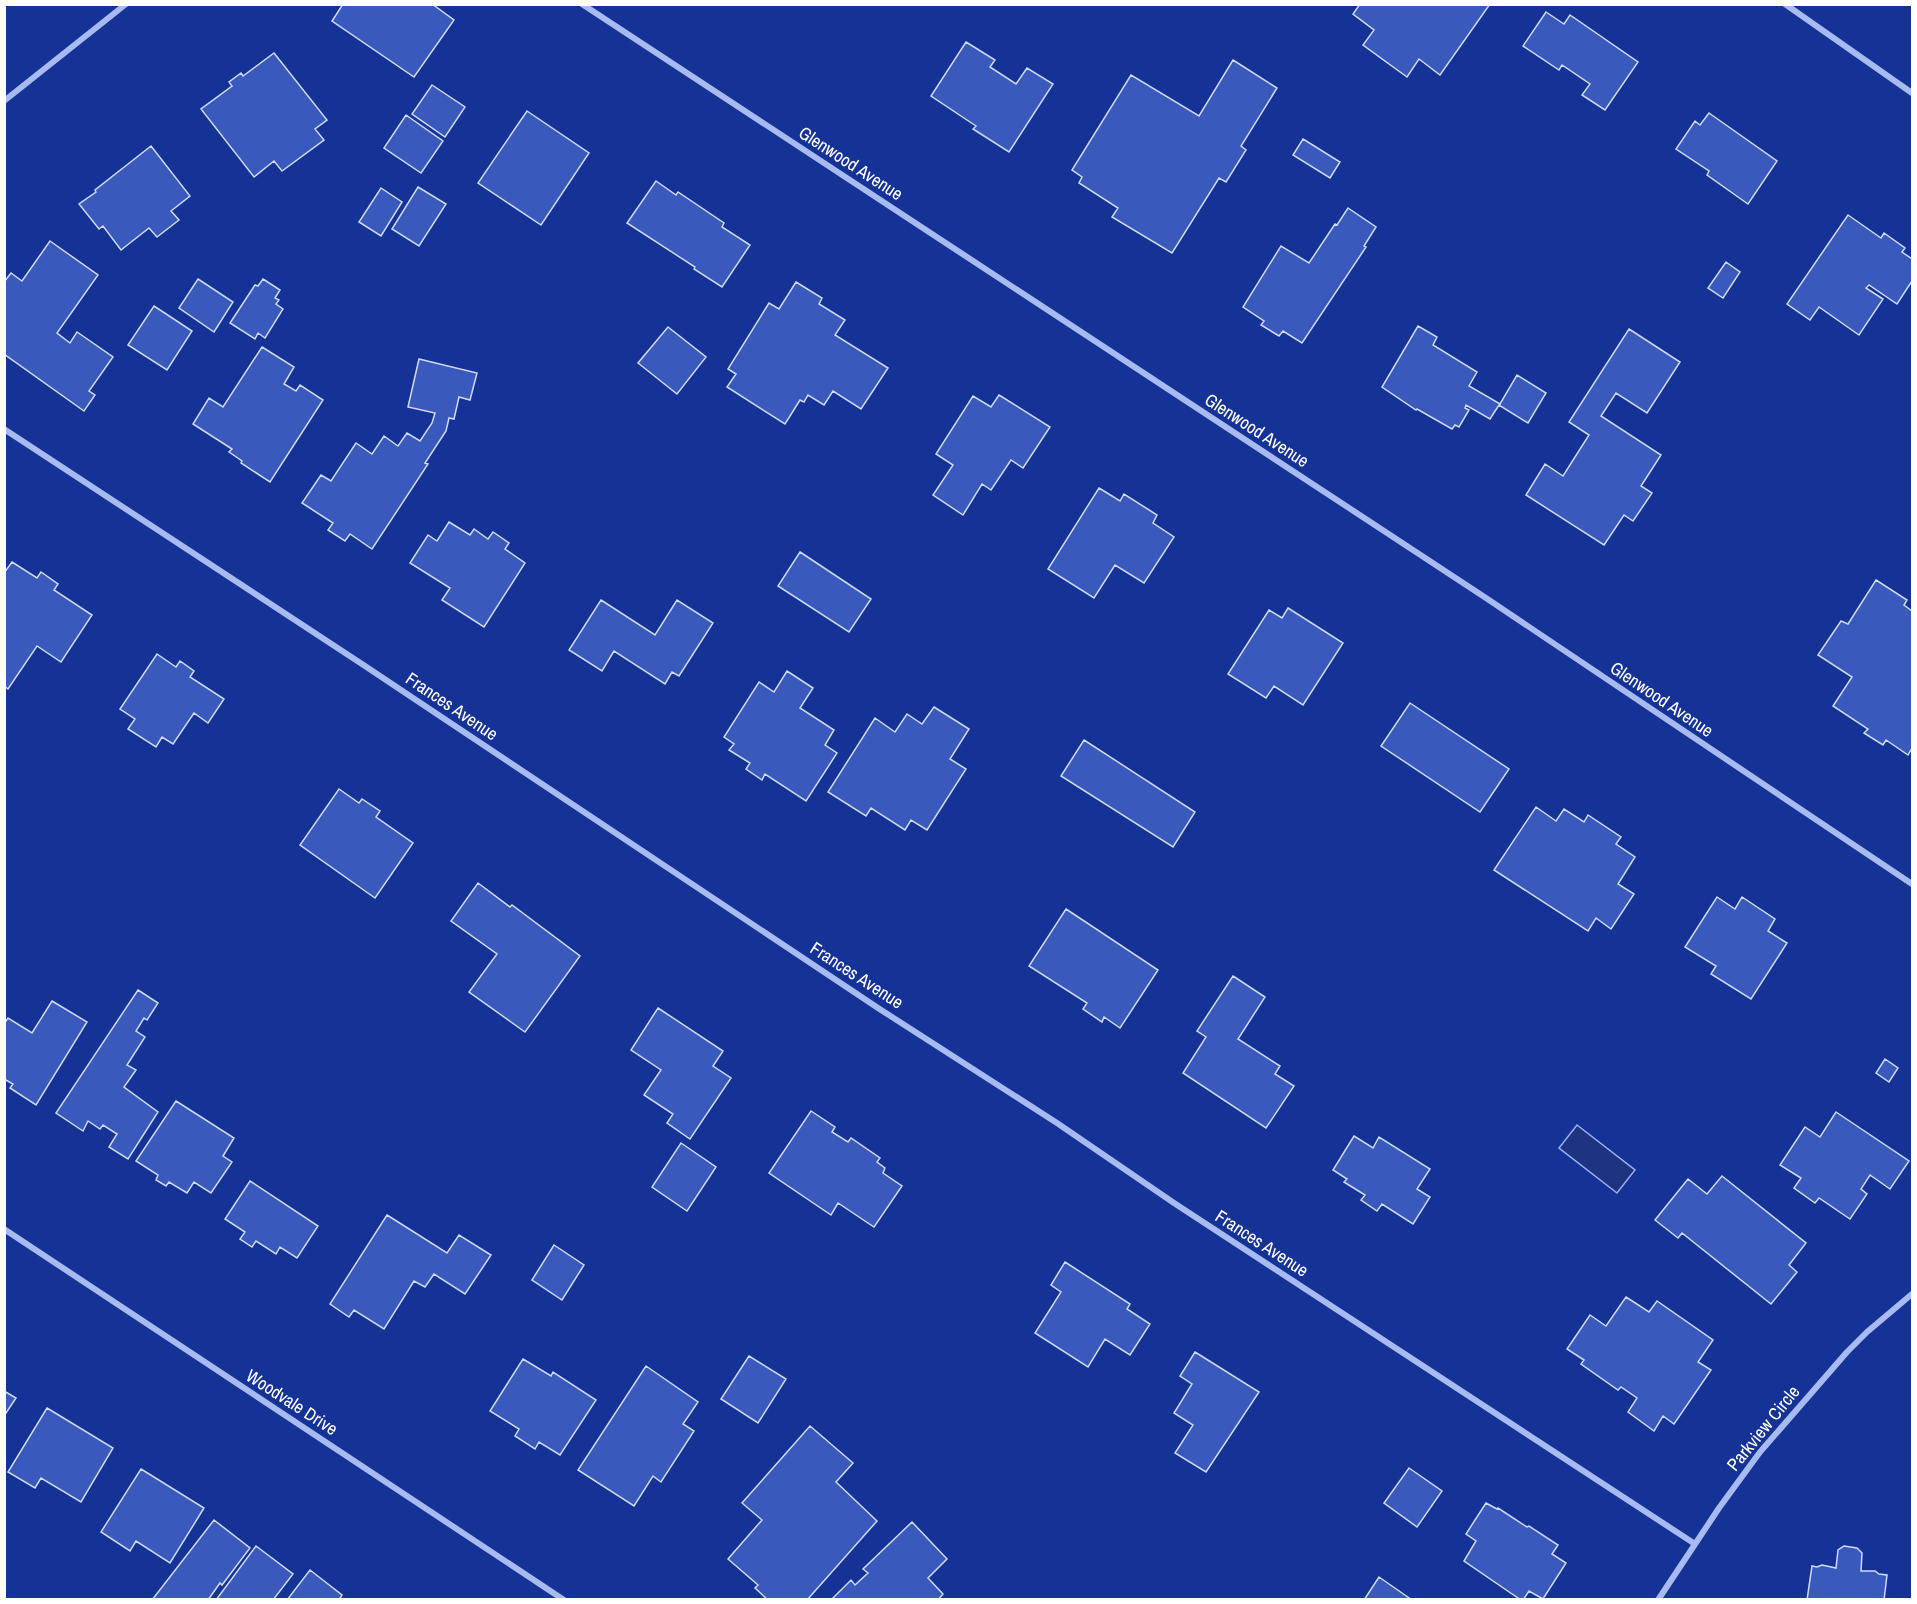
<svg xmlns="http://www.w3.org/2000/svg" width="1917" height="1604" font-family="'Archivo Narrow',sans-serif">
<rect width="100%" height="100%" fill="#153397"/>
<path fill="#1e3481" stroke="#9ab1f5" stroke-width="1.5" d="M 1577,1125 L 1635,1170 L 1617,1193 L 1559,1148 Z"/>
<path fill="#3959bd" stroke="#cfdafc" stroke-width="1.5" d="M 343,4 L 432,4 L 454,20 L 414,77 L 332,21 Z
M 1360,4 L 1490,4 L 1440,75 L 1419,59 L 1407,77 L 1363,45 L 1374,30 L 1353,14 Z
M 1546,12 L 1564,24 L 1570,15 L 1638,62 L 1605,110 L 1582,95 L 1590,84 L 1562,65 L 1559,70 L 1523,46 Z
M 966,42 L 995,60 L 990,67 L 1016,84 L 1027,68 L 1053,84 L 1009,152 L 973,129 L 976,126 L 931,96 Z
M 274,53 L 327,120 L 315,129 L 324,140 L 282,171 L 274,161 L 254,177 L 201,109 L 232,86 L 229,82 L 241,73 L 243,76 Z
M 1233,60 L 1277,88 L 1241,146 L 1246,150 L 1226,182 L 1219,178 L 1172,253 L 1112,217 L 1118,208 L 1079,183 L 1082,177 L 1072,170 L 1131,75 L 1199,116 Z
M 432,85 L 465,107 L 445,137 L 412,114 Z
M 527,111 L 589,153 L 541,225 L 478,183 Z
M 1709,113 L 1777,161 L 1748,204 L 1707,175 L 1709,171 L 1676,149 L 1695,121 L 1700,125 Z
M 406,115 L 443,141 L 421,173 L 384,148 Z
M 1303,139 L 1340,162 L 1330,178 L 1293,155 Z
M 151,146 L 190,196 L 171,211 L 179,220 L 157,237 L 149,228 L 121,250 L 103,226 L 99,229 L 79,204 L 96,192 L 95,190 Z
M 656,181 L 676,195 L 678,192 L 724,223 L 722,227 L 750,245 L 722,287 L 694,269 L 695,267 L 627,223 Z
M 418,187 L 446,204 L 419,246 L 392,229 Z
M 381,188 L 402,202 L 381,236 L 359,222 Z
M 1348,208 L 1376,227 L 1364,246 L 1366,247 L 1302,343 L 1283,331 L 1279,336 L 1261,325 L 1264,321 L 1243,307 L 1281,246 L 1309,263 L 1335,224 L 1337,225 Z
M 1848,215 L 1881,238 L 1884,233 L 1905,248 L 1902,252 L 1912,259 L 1912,281 L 1897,304 L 1869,285 L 1866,288 L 1883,299 L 1859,335 L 1819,307 L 1810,320 L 1787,304 Z
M 50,241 L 98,275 L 57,333 L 70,343 L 77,332 L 113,357 L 89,391 L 95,395 L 84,411 L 4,354 L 4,282 L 11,273 L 22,281 Z
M 1726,262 L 1740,272 L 1723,298 L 1708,288 Z
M 198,279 L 233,302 L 214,332 L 179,308 Z
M 263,279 L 280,290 L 275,298 L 279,300 L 276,304 L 283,309 L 265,338 L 258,333 L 255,339 L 230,323 L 255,285 L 258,286 Z
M 796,282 L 822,298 L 819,304 L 845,320 L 835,335 L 888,368 L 861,409 L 833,391 L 824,405 L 808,395 L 804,402 L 800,400 L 785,424 L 727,387 L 736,374 L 728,369 L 769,303 L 779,309 Z
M 154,306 L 192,331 L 167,370 L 128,345 Z
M 1418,326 L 1437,337 L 1433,345 L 1477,372 L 1469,386 L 1500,404 L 1517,375 L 1546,393 L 1528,423 L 1499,405 L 1490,419 L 1466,405 L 1465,408 L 1469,410 L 1459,427 L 1455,425 L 1452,429 L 1417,409 L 1416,410 L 1382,387 Z
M 668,327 L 706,357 L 677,394 L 638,363 Z
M 1629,329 L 1680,362 L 1647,413 L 1616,393 L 1601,416 L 1661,455 L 1641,486 L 1652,493 L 1633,521 L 1624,515 L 1604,545 L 1526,495 L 1545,464 L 1563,476 L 1589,435 L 1569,422 Z
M 262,347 L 294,367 L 284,384 L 296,391 L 300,385 L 323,400 L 270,482 L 241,463 L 242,461 L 229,452 L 232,449 L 193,424 L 209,398 L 223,407 Z
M 419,359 L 477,373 L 470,400 L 459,397 L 454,419 L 449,418 L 446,431 L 425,463 L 428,464 L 372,549 L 350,534 L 345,541 L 328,530 L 333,523 L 302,503 L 321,475 L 331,481 L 356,443 L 372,454 L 384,436 L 398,446 L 407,433 L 420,441 L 432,423 L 435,413 L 408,407 Z
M 999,395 L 1050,427 L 1023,468 L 1011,460 L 991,490 L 982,484 L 963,515 L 933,495 L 953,465 L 936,454 L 973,396 L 991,407 Z
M 1099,488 L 1120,501 L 1124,494 L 1157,515 L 1153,523 L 1174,537 L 1144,583 L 1115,565 L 1094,598 L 1048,569 Z
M 449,522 L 470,535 L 474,529 L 488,539 L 493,532 L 509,543 L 505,549 L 525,563 L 484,627 L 442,600 L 450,588 L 410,563 L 428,535 L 437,541 Z
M 800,552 L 871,599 L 849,632 L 778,586 Z
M 12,562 L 37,578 L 41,572 L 58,584 L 54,590 L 92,615 L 61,662 L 37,646 L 8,689 L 4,686 L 4,573 Z
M 1876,580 L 1907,600 L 1904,605 L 1912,611 L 1912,748 L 1908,755 L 1886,740 L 1883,745 L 1864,733 L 1868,729 L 1833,706 L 1852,677 L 1818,655 L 1841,621 L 1848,624 Z
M 601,600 L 655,635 L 677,600 L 713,623 L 679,676 L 672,672 L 665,684 L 614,651 L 602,671 L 569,650 Z
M 1288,608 L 1343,643 L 1303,705 L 1274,686 L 1266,698 L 1228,674 L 1269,610 L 1282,618 Z
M 157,654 L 176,667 L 180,661 L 194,671 L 190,677 L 224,699 L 208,723 L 194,713 L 173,744 L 162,737 L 156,747 L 128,729 L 135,719 L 120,709 Z
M 787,671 L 813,688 L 800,708 L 834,730 L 825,745 L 837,753 L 806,801 L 765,774 L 762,780 L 746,769 L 750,763 L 729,750 L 734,744 L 724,737 L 759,682 L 774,692 Z
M 1410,703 L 1509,769 L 1480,812 L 1381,746 Z
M 934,707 L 969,729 L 950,759 L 966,769 L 927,830 L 911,820 L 905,830 L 871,808 L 866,816 L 828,792 L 875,718 L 895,732 L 907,714 L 922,724 Z
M 1084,740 L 1195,812 L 1173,847 L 1061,776 Z
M 339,789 L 359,803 L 362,799 L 380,811 L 376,817 L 413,843 L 375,898 L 300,845 Z
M 1536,807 L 1556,821 L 1564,809 L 1584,822 L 1588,815 L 1621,837 L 1616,844 L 1635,857 L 1618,884 L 1634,894 L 1611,929 L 1596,918 L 1588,931 L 1494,870 Z
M 478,883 L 510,907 L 512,905 L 580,956 L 525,1032 L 469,992 L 497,954 L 451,921 Z
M 1717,897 L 1735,909 L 1742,897 L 1775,919 L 1768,931 L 1787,943 L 1751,999 L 1711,974 L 1716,966 L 1685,947 Z
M 1066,909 L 1158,970 L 1120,1028 L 1104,1017 L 1102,1022 L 1083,1009 L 1087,1003 L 1029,966 Z
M 1233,976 L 1265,997 L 1238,1039 L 1280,1066 L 1275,1074 L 1294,1086 L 1266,1128 L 1183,1073 L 1206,1037 L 1197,1031 Z
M 138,990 L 158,1003 L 147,1020 L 144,1018 L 136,1031 L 145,1037 L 127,1065 L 136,1070 L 124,1087 L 158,1112 L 128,1159 L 109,1147 L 117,1134 L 103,1125 L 100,1129 L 88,1121 L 83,1131 L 56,1113 Z
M 52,1001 L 87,1022 L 36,1105 L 10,1088 L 13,1084 L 4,1079 L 4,1024 L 8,1018 L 32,1033 Z
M 658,1008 L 723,1051 L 713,1066 L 731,1078 L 690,1139 L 667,1123 L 673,1114 L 644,1095 L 661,1070 L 631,1050 Z
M 1885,1059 L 1898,1068 L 1889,1082 L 1876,1073 Z
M 176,1101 L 234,1138 L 223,1156 L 232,1162 L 211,1193 L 194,1182 L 187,1193 L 169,1182 L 166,1186 L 156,1180 L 158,1175 L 136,1161 Z
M 811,1111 L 835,1127 L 832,1132 L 848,1142 L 851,1138 L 880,1158 L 877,1162 L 885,1168 L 883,1173 L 902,1186 L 874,1227 L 838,1203 L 831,1215 L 769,1173 Z
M 1836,1112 L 1909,1161 L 1890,1189 L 1870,1175 L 1861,1189 L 1867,1194 L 1850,1219 L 1819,1198 L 1815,1203 L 1794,1188 L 1801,1178 L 1780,1165 L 1805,1127 L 1820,1137 Z
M 1354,1136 L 1373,1148 L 1379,1137 L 1430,1169 L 1417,1189 L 1430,1197 L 1413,1224 L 1382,1204 L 1377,1211 L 1361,1200 L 1365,1195 L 1344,1182 L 1347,1179 L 1333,1170 Z
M 681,1143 L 716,1167 L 687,1211 L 652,1187 Z
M 1722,1176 L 1806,1243 L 1789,1265 L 1797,1272 L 1771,1304 L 1682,1233 L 1678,1238 L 1655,1220 L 1688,1179 L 1707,1194 Z
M 250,1181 L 318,1226 L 297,1258 L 280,1247 L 276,1254 L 256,1241 L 252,1247 L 240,1239 L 245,1232 L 225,1219 Z
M 387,1215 L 447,1253 L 459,1235 L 491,1255 L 465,1294 L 434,1274 L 425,1287 L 414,1281 L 384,1329 L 354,1310 L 349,1317 L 330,1304 Z
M 554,1245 L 584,1265 L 562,1300 L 532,1280 Z
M 1065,1262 L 1130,1304 L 1127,1309 L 1150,1324 L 1130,1355 L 1105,1339 L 1088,1367 L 1035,1333 L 1061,1292 L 1051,1285 Z
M 1626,1297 L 1649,1312 L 1657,1301 L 1713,1340 L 1698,1362 L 1711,1370 L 1674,1424 L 1663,1416 L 1654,1431 L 1628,1412 L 1637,1398 L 1621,1387 L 1618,1390 L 1581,1364 L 1584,1360 L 1567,1349 L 1590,1315 L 1606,1326 Z
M 1195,1352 L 1259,1392 L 1206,1472 L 1175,1453 L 1193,1425 L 1174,1413 L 1192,1384 L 1180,1376 Z
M 749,1356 L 786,1379 L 758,1423 L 721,1399 Z
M 523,1359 L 551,1376 L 553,1372 L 596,1400 L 560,1455 L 539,1442 L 535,1449 L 515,1436 L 519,1429 L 490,1411 Z
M 646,1366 L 698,1402 L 683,1424 L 694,1431 L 661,1482 L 653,1476 L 634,1506 L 578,1470 Z
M 4,1391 L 16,1398 L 4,1416 Z
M 47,1408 L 113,1448 L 81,1502 L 41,1478 L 35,1488 L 8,1472 Z
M 810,1426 L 853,1463 L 836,1482 L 877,1521 L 807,1600 L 768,1600 L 755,1588 L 758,1585 L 728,1559 L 762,1520 L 742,1503 Z
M 1409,1468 L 1442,1491 L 1417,1527 L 1384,1503 Z
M 141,1469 L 204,1508 L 170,1563 L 136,1541 L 130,1551 L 101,1532 Z
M 1486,1503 L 1497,1509 L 1498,1508 L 1527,1527 L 1529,1526 L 1558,1545 L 1552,1554 L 1566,1563 L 1543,1599 L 1529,1591 L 1523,1600 L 1521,1600 L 1464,1561 L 1476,1541 L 1466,1534 Z
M 214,1520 L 250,1548 L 222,1585 L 220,1583 L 208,1600 L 152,1600 Z
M 912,1522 L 947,1559 L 928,1578 L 943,1594 L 938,1600 L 831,1600 L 851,1580 L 855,1585 L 868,1573 L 863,1569 Z
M 256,1546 L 293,1574 L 273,1600 L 216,1600 Z
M 1844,1546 L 1857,1548 L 1862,1553 L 1861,1571 L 1875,1571 L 1879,1574 L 1887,1575 L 1884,1600 L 1807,1600 L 1812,1566 L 1817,1567 L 1822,1565 L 1836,1568 L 1838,1550 Z
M 310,1570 L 342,1595 L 339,1600 L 287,1600 Z
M 1379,1577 L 1412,1600 L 1364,1600 Z"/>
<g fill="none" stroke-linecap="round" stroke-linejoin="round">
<path stroke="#a7baf2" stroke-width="6" d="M 582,4 L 1486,598 L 1912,884
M 1785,4 L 1912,93
M 4,101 L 126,4
M 4,429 L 365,666 L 878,1008 L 1057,1123 L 1174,1203 L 1695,1544
M 4,1229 L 564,1600
M 1658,1600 L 1719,1508 L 1760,1452 L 1847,1352 L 1867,1332 L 1912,1294"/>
</g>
<g text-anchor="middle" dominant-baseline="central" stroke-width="6" stroke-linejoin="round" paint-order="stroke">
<g font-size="18" fill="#fff" stroke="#153397">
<text transform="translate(851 163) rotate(33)">Glenwood Avenue</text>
<text transform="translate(1257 430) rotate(33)">Glenwood Avenue</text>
<text transform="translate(1662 699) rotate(34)">Glenwood Avenue</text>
<text transform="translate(452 706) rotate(34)">Frances Avenue</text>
<text transform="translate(857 975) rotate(33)">Frances Avenue</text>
<text transform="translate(1262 1243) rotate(33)">Frances Avenue</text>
<text transform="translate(292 1402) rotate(33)">Woodvale Drive</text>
<text transform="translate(1763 1428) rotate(-51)">Parkview Circle</text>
</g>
</g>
<rect width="1917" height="1604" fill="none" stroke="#ffffff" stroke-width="12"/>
</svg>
